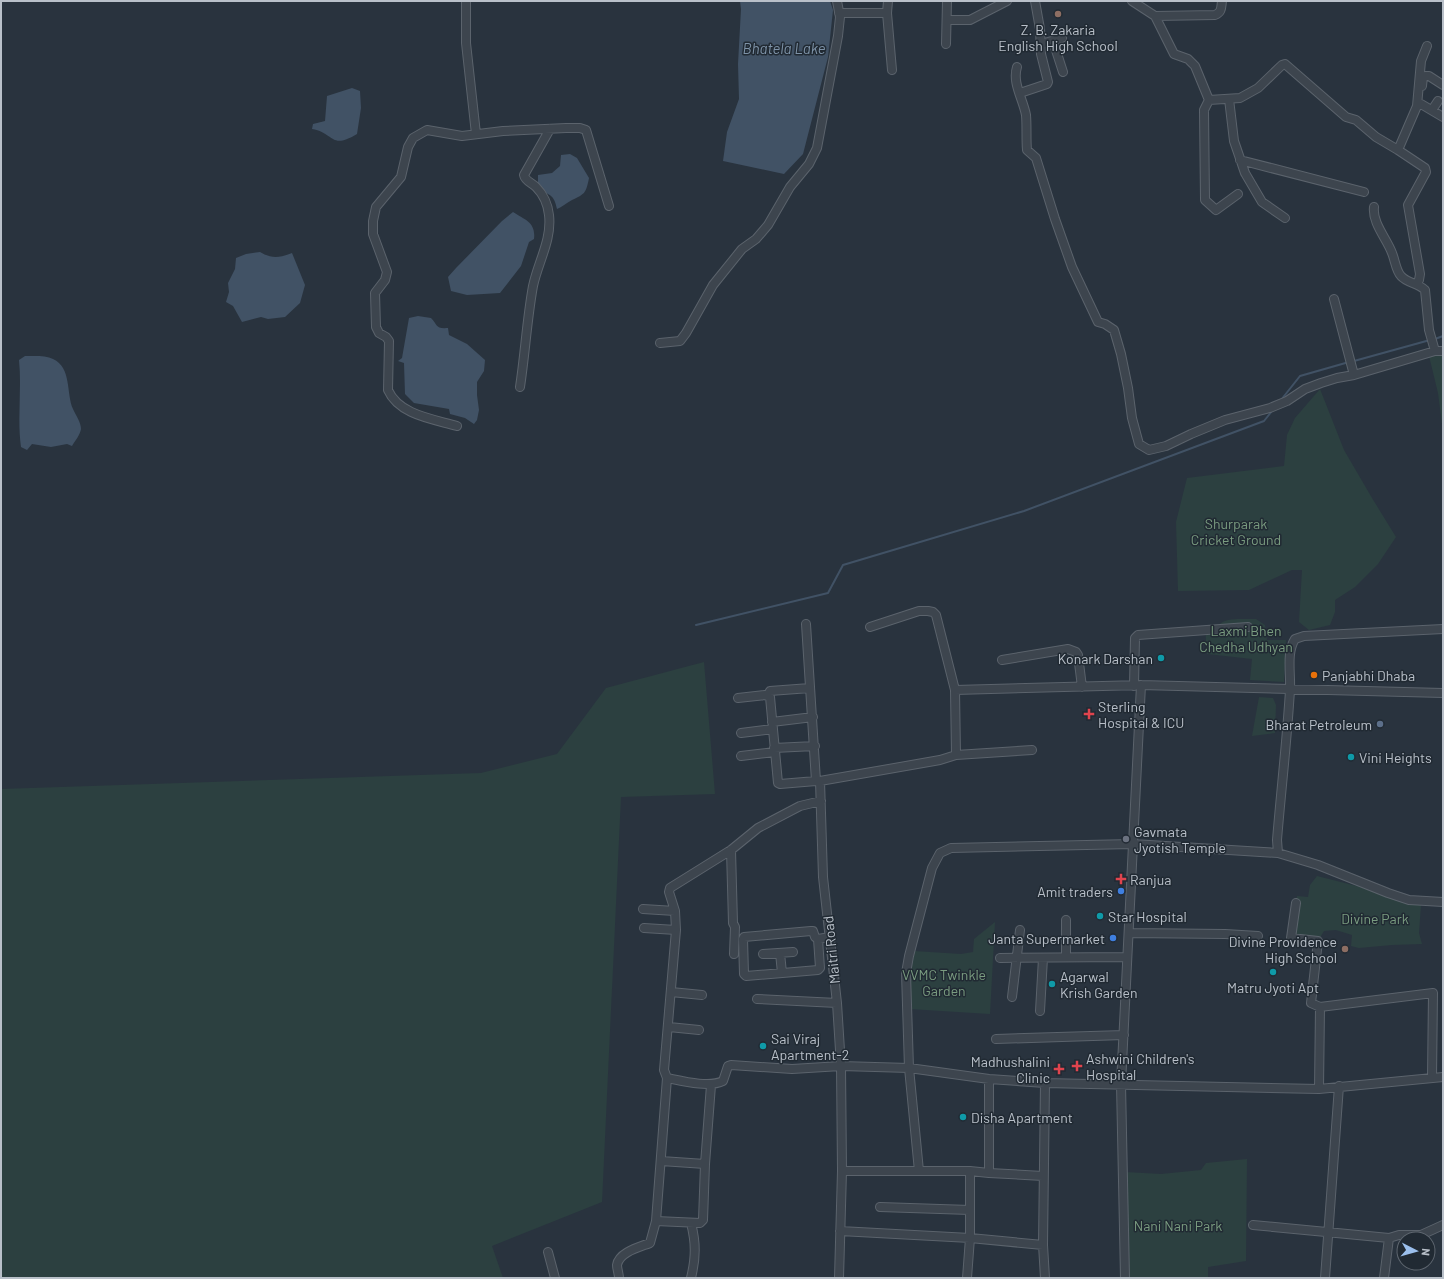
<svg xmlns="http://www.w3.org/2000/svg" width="1444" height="1279" font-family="Barlow,sans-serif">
<rect width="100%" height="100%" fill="#29333e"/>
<path fill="#2c4040" d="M 1429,356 L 1443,356 L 1443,432 L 1438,393 Z
M 1320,389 L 1344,450 L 1372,498 L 1396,537 L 1378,564 L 1355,587 L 1335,600 L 1335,612 L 1330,625 L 1309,630 L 1299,622 L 1302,570 L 1292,570 L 1249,590 L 1178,591 L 1176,522 L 1187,478 L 1284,466 L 1287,435 L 1295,418 Z
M 1247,619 L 1256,619 L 1265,625 L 1267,640 L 1286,640 L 1284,682 L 1250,680 L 1252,659 L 1207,654 L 1205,626 L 1219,625 C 1224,618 1239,619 1247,619 Z
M 704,662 L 715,794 L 621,797 L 602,1202 L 492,1246 L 503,1278 L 1,1278 L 1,789 L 481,773 L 557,754 L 606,688 Z
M 1259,697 L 1273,698 L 1276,705 L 1275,733 L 1252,736 Z
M 1317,876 L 1416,901 L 1421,905 L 1419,933 L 1422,944 L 1392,945 L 1359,948 L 1351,946 L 1352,935 L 1336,930 L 1324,931 L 1318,941 L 1291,938 L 1297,896 L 1308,897 L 1310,885 Z
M 995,922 L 990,1014 L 910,1009 L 909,974 L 914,951 L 961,954 L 973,952 L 974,939 Z
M 1247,1159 L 1246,1261 L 1208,1267 L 1208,1278 L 1127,1278 L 1125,1172 L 1161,1174 L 1201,1170 L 1206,1163 Z"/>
<path fill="#415265" d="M 740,1 L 830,1 L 833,10 L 828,57 L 803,154 L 784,174 L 723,161 L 727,132 L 739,99 L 738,64 L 741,9 Z
M 352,88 L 360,91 L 361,108 L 357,134 C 330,150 335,133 312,129 L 313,124 L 325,121 L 327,96 Z
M 570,154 L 577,158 L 589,178 C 586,193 585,194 572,200 C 566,203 562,207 557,209 C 554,195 551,195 538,190 L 538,175 L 552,173 L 560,166 L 561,155 Z
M 513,212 C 525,220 536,222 534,239 L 529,242 L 521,266 L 500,293 L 467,295 L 451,291 L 448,277 L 456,268 L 502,221 Z
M 260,252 C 272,259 279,258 292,253 L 305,285 L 300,303 L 285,317 L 268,319 L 261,317 L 242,322 L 233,306 L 226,302 L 229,292 L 228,283 L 235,269 L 236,258 L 246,254 Z
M 418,316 L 431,318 C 438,325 435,329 448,328 L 449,335 L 467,344 L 485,360 L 484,371 L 477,382 L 477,395 L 479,410 L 477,420 L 474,424 L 465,418 L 450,414 L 449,409 L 414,403 L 405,394 L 404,363 L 398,361 L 402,358 L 409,318 Z
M 25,356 C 33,356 46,355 53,359 C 72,368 66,393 73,409 C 76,416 81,422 81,429 C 80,435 75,441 72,446 L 67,444 L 51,447 L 32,444 L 27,450 L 21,447 C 17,418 22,389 19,360 Z"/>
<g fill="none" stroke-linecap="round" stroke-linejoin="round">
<path stroke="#415265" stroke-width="2" d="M 1435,339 L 1443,336
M 1354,361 L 1430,340
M 1281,400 L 1300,376 L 1349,362
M 696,625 L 828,593 L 843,565 L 1024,511 L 1264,421 L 1272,411"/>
<defs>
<path id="minor" d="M 466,1 L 466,43 L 476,134
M 888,1 L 887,13 L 892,70
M 1132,1 L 1155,16 L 1174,54 L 1188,59 L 1195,66 L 1209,100 L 1240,98 L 1258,88 L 1282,65 L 1285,64 L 1346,117 L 1356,120 L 1376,137 L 1398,150 L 1417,106 L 1421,61 L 1427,46
M 839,13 L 887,13
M 1155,16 L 1215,15 C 1222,12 1221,8 1222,1
M 947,20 L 970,20 L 1007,1
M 1053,41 L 1063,72
M 946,44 L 947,1
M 1041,44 L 1062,38
M 1017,67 C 1012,83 1023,99 1026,115 C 1027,127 1026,139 1027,150 L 1036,158 L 1055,219 L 1072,267 L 1098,322 L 1105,324 L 1114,330 L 1121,354 L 1128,388 L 1132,418 L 1139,444 L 1149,450 L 1166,446 L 1191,434 L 1225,420 L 1270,408 L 1287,401 L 1305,389 L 1321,383 L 1337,378 L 1354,375 L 1435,351 L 1443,351
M 1422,86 L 1423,77 L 1425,76 L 1429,76 L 1443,85
M 1020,93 L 1047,84 L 1048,82 L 1041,54 L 1040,29 L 1035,1
M 1229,99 L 1234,141 L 1245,173 L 1262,202 L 1285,218
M 1209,100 L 1204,110 L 1205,200 L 1216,210 L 1238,194
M 1421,104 L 1443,117
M 1432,110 L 1438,101
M 1398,150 L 1425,168 L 1426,172 L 1408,205 L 1420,274 L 1419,280 L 1416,284
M 1240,160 L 1364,192
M 1374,207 C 1372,223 1387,239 1392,253 C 1395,260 1396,271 1401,276 C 1407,283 1418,283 1425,290 L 1429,330 L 1435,351
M 1334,299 L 1354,375
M 660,343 L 680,341 L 686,333 L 713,285 L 742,249 L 756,239 L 768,225 L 790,187 L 809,164 L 817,148 L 838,36 L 840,17 L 837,1
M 520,387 C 525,354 527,319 533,286 C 538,262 552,240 549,215 C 548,205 543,194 536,187 C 532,183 525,181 524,175 L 550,129
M 457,426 C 433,419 399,415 388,390 L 389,341 L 386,337 L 379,333 L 376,327 L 375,293 L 385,280 L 387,272 L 373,234 L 373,221 L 376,207 L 401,177 L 408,147 L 413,138 L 427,130 L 462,136 L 503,131 L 566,128 L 580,128 L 586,130 L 609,206
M 806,624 L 816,781 L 820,781 L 823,877 L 837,1003 L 841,1066 L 842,1171 L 839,1278
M 870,627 L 919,611 L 928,611 L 933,612 L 936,615 L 955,690
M 1443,629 L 1304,636 L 1295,639 C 1286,653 1291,674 1290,690 C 1287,740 1281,791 1277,840 L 1278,853 L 1318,865 L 1388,893 L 1409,900 L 1443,902
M 1002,660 L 1068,649 L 1076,652 L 1078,655 L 1082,687
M 1134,686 L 1135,638 L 1138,635 L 1248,627
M 768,695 L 770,691 L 810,688
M 738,698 L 765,695 L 770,697 L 778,783 L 780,784 L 816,781
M 772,722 L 813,717
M 741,733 L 773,729
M 774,748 L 815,746
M 956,755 L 1032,750
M 741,756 L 775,752
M 820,781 L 940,760 L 956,755 L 955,690 L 1141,685 L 1443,693
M 731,850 L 733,923 L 735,927 L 734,954
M 1296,903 L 1291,938 L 1318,941 L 1311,1003 L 1320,1007 L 1319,1089
M 643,909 L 675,911
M 644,928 L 676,930
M 1129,933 L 1225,934 L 1258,936
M 818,939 L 815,937 L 813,931 L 811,931 L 744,937 L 743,939 L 744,974 L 746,976 L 818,970 L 820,968 L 818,939 L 830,937
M 780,953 L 782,973
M 763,954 L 793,952
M 1066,957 L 1066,920
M 1000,958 L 1127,957
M 671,992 L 702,995
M 1012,997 L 1020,930
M 757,999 L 837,1003
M 1320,1007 L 1433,993 L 1432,1078
M 1040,1011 L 1043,958
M 669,1027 L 699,1030
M 996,1039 L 1124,1035
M 667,1078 C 682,1081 709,1088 723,1081 L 728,1066 L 731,1065 L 792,1069 L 841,1066 L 909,1068 L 989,1079 L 1045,1083 L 1319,1089 L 1443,1077
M 1045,1083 L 1043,1245 L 1045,1278
M 711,1085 L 705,1164 L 703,1220 L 700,1223 L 656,1221 L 667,1078 L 664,1070 L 676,930 L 675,911 L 669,892 L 670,888 L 731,850 L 758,828 L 800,806 L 821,801
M 661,1161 L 705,1164
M 842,1171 L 970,1171 L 989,1173 L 1043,1176
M 919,1171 L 909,1068 L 906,973 L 909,956 L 932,868 L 940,853 L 951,848 L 1133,844 L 1278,853
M 989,1173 L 989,1079
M 880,1207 L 970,1210
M 1253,1225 L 1389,1238 L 1384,1278
M 840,1231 L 970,1238 L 1043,1245
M 1389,1238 L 1399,1235 L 1421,1235 L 1443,1225
M 548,1252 L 555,1278
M 619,1278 C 619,1274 617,1269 617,1265 C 619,1252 640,1247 650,1243 L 656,1221
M 691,1278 C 696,1257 696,1243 691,1223
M 967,1278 L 970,1238 L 970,1171
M 1125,1278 L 1121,1084 L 1141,685
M 1325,1278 L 1339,1086"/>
</defs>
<use href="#minor" stroke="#5b636c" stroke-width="10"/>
<use href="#minor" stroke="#3d454e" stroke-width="8"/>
</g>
<g fill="#8d6e63" stroke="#212a33" stroke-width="1.5">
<circle cx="1058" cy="14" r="4"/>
<circle cx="1345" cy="949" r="4"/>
</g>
<g fill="#0f9aa8" stroke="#212a33" stroke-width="1.5">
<circle cx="1161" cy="658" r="4"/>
<circle cx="1351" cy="757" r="4"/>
<circle cx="1100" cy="916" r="4"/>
<circle cx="1273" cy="972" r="4"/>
<circle cx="1052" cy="984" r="4"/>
<circle cx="763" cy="1046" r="4"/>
<circle cx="963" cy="1117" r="4"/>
</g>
<circle fill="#e8710a" stroke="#212a33" stroke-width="1.5" cx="1314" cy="675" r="4"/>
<g fill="#e0444e" stroke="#212a33" stroke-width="1.5">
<path d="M1087 708h4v4h4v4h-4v4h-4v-4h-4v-4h4z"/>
<path d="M1119 873h4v4h4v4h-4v4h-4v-4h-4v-4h4z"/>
<path d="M1075 1060h4v4h4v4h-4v4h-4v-4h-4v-4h4z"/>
<path d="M1057 1063h4v4h4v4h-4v4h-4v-4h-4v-4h4z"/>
</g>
<circle fill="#5c6f8a" stroke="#212a33" stroke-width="1.5" cx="1380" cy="724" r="4"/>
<circle fill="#6b7280" stroke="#212a33" stroke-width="1.5" cx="1126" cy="839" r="4"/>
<g fill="#3f7fe0" stroke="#212a33" stroke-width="1.5">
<circle cx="1121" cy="891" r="4"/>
<circle cx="1113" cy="938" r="4"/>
</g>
<g text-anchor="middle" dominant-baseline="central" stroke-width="3" stroke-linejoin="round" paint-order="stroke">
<g font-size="14" fill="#b9c0c9" stroke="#212a33" text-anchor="start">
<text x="1058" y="29" text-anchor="middle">Z. B. Zakaria<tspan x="1058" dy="16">English High School</tspan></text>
<text x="1153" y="658" text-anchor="end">Konark Darshan</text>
<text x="1322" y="675">Panjabhi Dhaba</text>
<text x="1098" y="706">Sterling<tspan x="1098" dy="16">Hospital &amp; ICU</tspan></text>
<text x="1372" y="724" text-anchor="end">Bharat Petroleum</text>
<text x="1359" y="757">Vini Heights</text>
<text x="1134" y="831">Gavmata<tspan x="1134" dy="16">Jyotish Temple</tspan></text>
<text x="1130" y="879">Ranjua</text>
<text x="1113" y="891" text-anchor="end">Amit traders</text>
<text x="1108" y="916">Star Hospital</text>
<text x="1105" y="938" text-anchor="end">Janta Supermarket</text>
<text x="1337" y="941" text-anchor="end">Divine Providence<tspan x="1337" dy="16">High School</tspan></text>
<text x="1060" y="976">Agarwal<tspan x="1060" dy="16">Krish Garden</tspan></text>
<text x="1273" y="987" text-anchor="middle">Matru Jyoti Apt</text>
<text x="771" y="1038">Sai Viraj<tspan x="771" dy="16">Apartment-2</tspan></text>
<text x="1086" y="1058">Ashwini Children's<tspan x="1086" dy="16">Hospital</tspan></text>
<text x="1050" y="1061" text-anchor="end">Madhushalini<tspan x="1050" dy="16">Clinic</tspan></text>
<text x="971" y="1117">Disha Apartment</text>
</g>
<g font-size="14" fill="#7a9c80" stroke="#212a33">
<text x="1236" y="523">Shurparak<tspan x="1236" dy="16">Cricket Ground</tspan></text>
<text x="1246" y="630">Laxmi Bhen<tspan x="1246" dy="16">Chedha Udhyan</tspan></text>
<text x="1375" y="918">Divine Park</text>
<text x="944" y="974">VVMC Twinkle<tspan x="944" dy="16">Garden</tspan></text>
<text x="1178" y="1225">Nani Nani Park</text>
</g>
<g font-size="14" fill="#b9c0c9" stroke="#212a33">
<text transform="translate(831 950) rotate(-96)">Maitri Road</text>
</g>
<g font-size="15" font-style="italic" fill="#7e93a8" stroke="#212a33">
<text x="784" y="48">Bhatela Lake</text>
</g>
</g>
<rect width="1444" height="1279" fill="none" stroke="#b9c0c9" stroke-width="4"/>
<g transform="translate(1416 1251) rotate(96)"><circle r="19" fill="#212a33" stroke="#5e666f"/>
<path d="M0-3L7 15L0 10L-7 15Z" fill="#9bbfec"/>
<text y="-6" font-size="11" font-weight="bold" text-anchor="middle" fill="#b9c0c9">N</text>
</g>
</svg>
